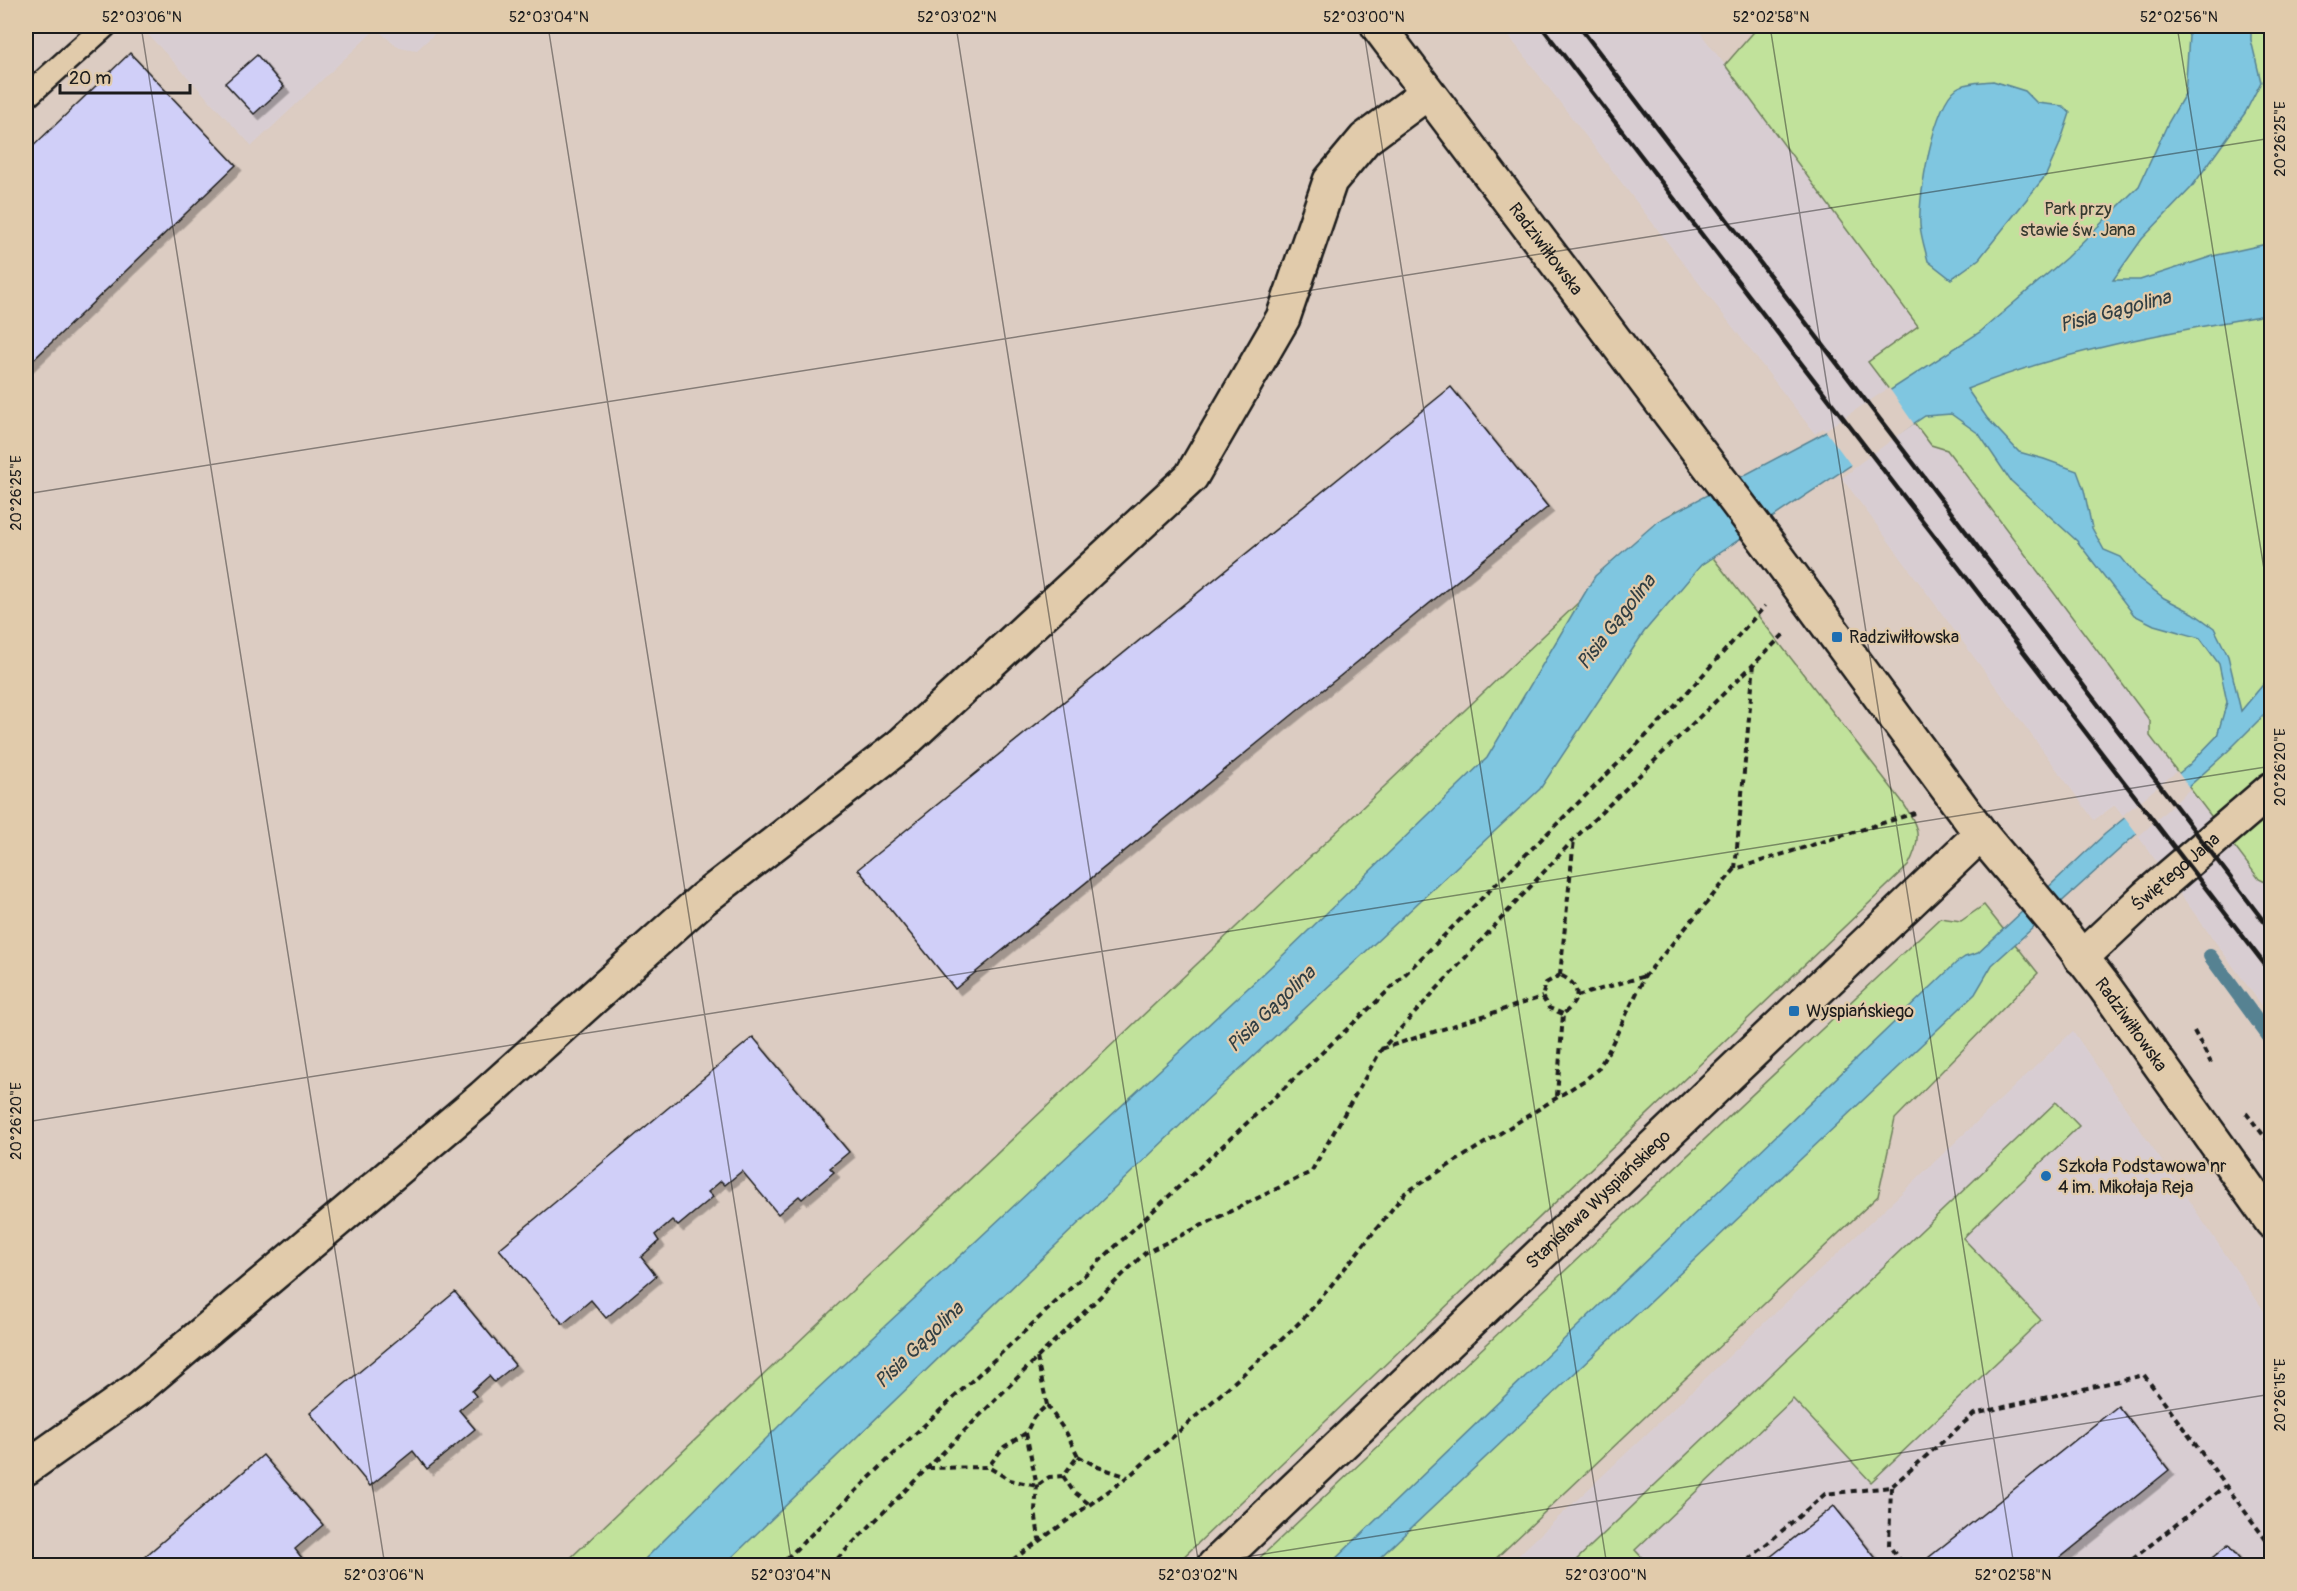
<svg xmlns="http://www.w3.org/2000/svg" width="2297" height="1591" font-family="Pangolin,sans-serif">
<defs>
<filter id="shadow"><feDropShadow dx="5.5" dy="5.5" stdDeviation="0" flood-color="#0004"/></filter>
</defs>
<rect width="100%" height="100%" fill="#dcccc2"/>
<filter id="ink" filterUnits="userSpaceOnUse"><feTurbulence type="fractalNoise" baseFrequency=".0167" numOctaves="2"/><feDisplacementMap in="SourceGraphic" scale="12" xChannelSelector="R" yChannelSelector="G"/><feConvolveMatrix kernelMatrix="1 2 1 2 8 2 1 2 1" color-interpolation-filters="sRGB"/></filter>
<g filter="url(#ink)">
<path fill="#d8cdd2" d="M 140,26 L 443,26 L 417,50 L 398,47 L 376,29 L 252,146 Z
M 1501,26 L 1695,26 L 1725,65 L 1918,327 L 1869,362 L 1931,445 L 1947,450 L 2150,721 L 2150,736 L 2259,879 L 2271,885 L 2271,1018 L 2115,805 L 2094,820 L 1842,478 L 1854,469 L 1823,428 L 1815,434 Z
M 2073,1031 L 2271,1321 L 2271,1565 L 1507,1566 Z"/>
<path fill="#c1e29b" stroke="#6e7f5c" stroke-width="1.5" d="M 1759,26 L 2271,26 L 2271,885 L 2259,879 L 2150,736 L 2150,721 L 1947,450 L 1931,445 L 1868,362 L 1918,326 L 1725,65 Z
M 1676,510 L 1901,800 C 1919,826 1923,838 1908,866 L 1175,1565 L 562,1566 Z
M 1984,905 L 2038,973 L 1895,1119 L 1878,1196 L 1489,1565 L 1251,1566 L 1940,918 L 1961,921 Z
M 2056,1102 L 2079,1126 L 1963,1238 L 2041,1320 L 1871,1482 L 1793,1399 L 1635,1550 L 1649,1565 L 1571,1565 Z"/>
<path fill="#7fc6e0" stroke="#578292" stroke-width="1.5" d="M 2185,26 L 2251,26 L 2251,40 L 2261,82 L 2245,113 L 2191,188 L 2142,239 L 2113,280 L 2140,280 L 2213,256 L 2271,243 L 2271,314 C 2169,332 2064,350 1967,389 L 1987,418 L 2019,452 L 2044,459 L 2077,471 L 2084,490 L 2092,528 L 2104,550 L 2121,557 L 2138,578 L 2164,598 L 2193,613 L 2214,628 L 2228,656 L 2241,711 L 2271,675 L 2271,708 L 2228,751 L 1992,965 L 1975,994 L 1372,1565 L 1329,1565 L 1956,963 L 1965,957 L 1978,953 L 2105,834 L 2189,765 L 2217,736 L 2227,702 L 2219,664 L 2200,638 L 2154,625 L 2134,615 L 2077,541 L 2010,480 L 1979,434 L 1951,414 L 1925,416 L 1701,565 L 1644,632 L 1540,789 L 1196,1110 L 724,1565 L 638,1566 L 800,1405 L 1278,960 L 1487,758 L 1595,576 L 1658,521 L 1826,432 L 1980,332 L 2066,258 L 2139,186 L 2168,123 L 2185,94 L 2189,36 Z
M 1993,81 L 2025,91 L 2037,103 L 2063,106 L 2070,113 L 2059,146 L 2046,175 L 1979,259 L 1951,279 L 1928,261 C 1925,249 1921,237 1920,225 C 1918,197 1933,105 1957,88 C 1966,82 1982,82 1993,81 Z"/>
<path fill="#dcccc2" d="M 1889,388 L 1914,424 L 1853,468 L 1825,430 Z
M 2177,771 L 2190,789 L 2139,836 L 2123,815 Z"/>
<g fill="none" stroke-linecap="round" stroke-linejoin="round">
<path stroke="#578292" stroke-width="14" d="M 2210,956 L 2272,1041"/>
</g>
<path fill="#d0cff8" stroke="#1c1c1c" stroke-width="1.5" filter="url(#shadow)" d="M 130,53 L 236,165 L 26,367 L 26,153 Z
M 257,55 L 284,87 L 254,114 L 225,83 Z
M 1451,387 L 1548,507 L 955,989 L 858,869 Z
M 753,1037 L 849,1152 L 830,1168 L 834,1172 L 802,1199 L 799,1196 L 778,1214 L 742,1171 L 725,1185 L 721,1181 L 708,1192 L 713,1197 L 678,1226 L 672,1220 L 655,1235 L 659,1241 L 641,1257 L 656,1276 L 606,1318 L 591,1300 L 563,1324 L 499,1249 Z
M 455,1292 L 515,1365 L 494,1382 L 489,1376 L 472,1391 L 476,1396 L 459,1410 L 475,1429 L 427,1469 L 413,1451 L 370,1486 L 310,1413 Z
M 2118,1406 L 2169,1470 L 2050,1566 L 1918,1566 Z
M 263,1455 L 323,1525 L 295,1549 L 308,1566 L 134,1566 Z
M 1834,1506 L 1882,1566 L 1759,1566 Z
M 2228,1545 L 2245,1566 L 2202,1566 Z"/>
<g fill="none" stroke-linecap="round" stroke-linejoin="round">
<defs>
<path id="lane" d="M 26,97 L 105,26"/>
<g id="street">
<path id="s1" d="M 1378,26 L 1766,541 L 1981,834 L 2053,920 L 2106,989 L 2272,1222"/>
<path id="s2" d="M 2081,958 L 2146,897 L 2272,789"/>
<path d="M 26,1468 L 136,1390 L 483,1097 L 703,899 L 901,745 L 1191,477 L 1283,318 L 1330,181 L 1365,139 L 1427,93"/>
<path id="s3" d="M 1214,1566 L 1981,834"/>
</g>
</defs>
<use href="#lane" stroke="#1c1c1c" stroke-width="27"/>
<use href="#street" stroke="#1c1c1c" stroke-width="38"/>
<path stroke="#1c1c1c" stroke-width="4" stroke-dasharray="6 4.5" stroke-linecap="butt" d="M 1735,869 L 1754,664 L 1786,632
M 1560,975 L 1574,839
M 1560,975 L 1546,983 L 1542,997 L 1549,1008 L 1563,1014
M 1577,996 L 1645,976
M 2194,1031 L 2211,1063
M 1381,1049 L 1542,997
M 1557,1096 L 1563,1014 C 1581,1000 1582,985 1560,975
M 2246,1113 L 2272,1146
M 1037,1358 L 1047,1405
M 1026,1433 L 1037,1486 L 1035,1510 L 1039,1539
M 1078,1456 L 1098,1467 L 1128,1477
M 928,1468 L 988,1467 L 1010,1480 L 1037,1486 L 1049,1477 L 1063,1476 L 1078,1456 L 1067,1434 L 1047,1405 L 1034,1417 L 1026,1433 L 1004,1447 L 988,1467
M 1063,1476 L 1073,1491 L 1089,1504
M 1891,1487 L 1889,1545 L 1903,1566
M 779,1566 L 899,1449 L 1391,988 L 1664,718 L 1765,606
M 830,1566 L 1037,1358 L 1145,1253 L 1311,1172 L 1381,1050 L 1574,839 L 1754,664
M 1004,1566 L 1128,1477 L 1277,1344 L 1304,1318 L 1329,1288 L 1405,1193 L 1585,1080 L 1598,1069 L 1608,1052 L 1645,976 L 1735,869 L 1915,813
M 1741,1566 L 1825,1494 L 1891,1487 L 1974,1414 L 2144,1375 L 2272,1548
M 2124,1566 L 2225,1486"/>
<use href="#lane" stroke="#e1cbab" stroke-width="22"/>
<use href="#street" stroke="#e1cbab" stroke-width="33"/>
<path stroke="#1c1c1c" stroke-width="4.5" d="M 1541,26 L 2272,974
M 1579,26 L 2272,932"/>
</g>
</g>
<path fill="none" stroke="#1c1c1c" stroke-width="1.5" stroke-opacity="0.45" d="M 141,26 L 385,1566M 548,26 L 792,1566M 956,26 L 1199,1566M 1363,26 L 1607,1566M 1770,26 L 2014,1566M 2177,26 L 2272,619M 26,494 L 2272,138M 26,1122 L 2272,766M 1188,1566 L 2272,1394"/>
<g fill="#1f6fb2" stroke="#e1cbab" stroke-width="2">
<rect x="1831" y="631" width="12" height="12" rx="3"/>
<rect x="1788" y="1005" width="12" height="12" rx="3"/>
<circle cx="2046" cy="1176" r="6"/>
</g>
<g text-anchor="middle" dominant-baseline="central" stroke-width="4.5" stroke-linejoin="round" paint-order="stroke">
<g font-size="18" fill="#353a2f" stroke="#e1cbab">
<text x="2078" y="209">Park przy<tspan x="2078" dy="21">stawie św. Jana</tspan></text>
</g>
<g font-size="18" fill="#1c1c1c" stroke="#e1cbab">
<text stroke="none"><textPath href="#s1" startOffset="279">Radziwiłłowska</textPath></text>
<text stroke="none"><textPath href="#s2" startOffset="128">Świętego Jana</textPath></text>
<text stroke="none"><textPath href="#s1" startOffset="1251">Radziwiłłowska</textPath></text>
<text stroke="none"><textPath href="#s3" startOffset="531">Stanisława Wyspiańskiego</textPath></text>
</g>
<g font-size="18" fill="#1c1c1c" stroke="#e1cbab" text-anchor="start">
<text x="1849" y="637">Radziwiłłowska</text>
<text x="1806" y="1011">Wyspiańskiego</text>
<text x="2058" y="1166">Szkoła Podstawowa nr<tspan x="2058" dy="21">4 im. Mikołaja Reja</tspan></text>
</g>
<g font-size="20" font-style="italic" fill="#303e43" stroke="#e1cbab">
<text transform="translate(2115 311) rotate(-15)">Pisia Gągolina</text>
<text transform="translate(1616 622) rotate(-52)">Pisia Gągolina</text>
<text transform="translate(1271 1009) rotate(-44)">Pisia Gągolina</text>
<text transform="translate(919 1345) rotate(-44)">Pisia Gągolina</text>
</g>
</g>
<rect width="2297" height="1591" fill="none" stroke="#e1cbab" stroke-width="66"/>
<path d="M60 84v9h130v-9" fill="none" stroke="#1c1c1c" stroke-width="3"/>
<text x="69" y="84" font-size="18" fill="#1c1c1c" stroke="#e1cbab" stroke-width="4.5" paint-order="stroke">20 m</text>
<rect x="33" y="33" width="2231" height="1525" fill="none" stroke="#1c1c1c" stroke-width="2"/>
<g font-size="15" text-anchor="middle" fill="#1c1c1c">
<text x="142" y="22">52°03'06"N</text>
<text x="549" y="22">52°03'04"N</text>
<text x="957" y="22">52°03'02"N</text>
<text x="1364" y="22">52°03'00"N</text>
<text x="1771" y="22">52°02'58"N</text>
<text x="2179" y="22">52°02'56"N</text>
<text transform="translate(2280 139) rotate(-90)" y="5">20°26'25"E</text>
<text transform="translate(16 493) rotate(-90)" y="5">20°26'25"E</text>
<text transform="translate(2280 767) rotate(-90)" y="5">20°26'20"E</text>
<text transform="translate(16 1121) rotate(-90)" y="5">20°26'20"E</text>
<text transform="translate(2280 1395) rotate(-90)" y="5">20°26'15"E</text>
<text x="384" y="1580">52°03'06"N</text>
<text x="791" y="1580">52°03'04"N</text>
<text x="1198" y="1580">52°03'02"N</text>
<text x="1606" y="1580">52°03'00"N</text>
<text x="2013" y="1580">52°02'58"N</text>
</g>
</svg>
